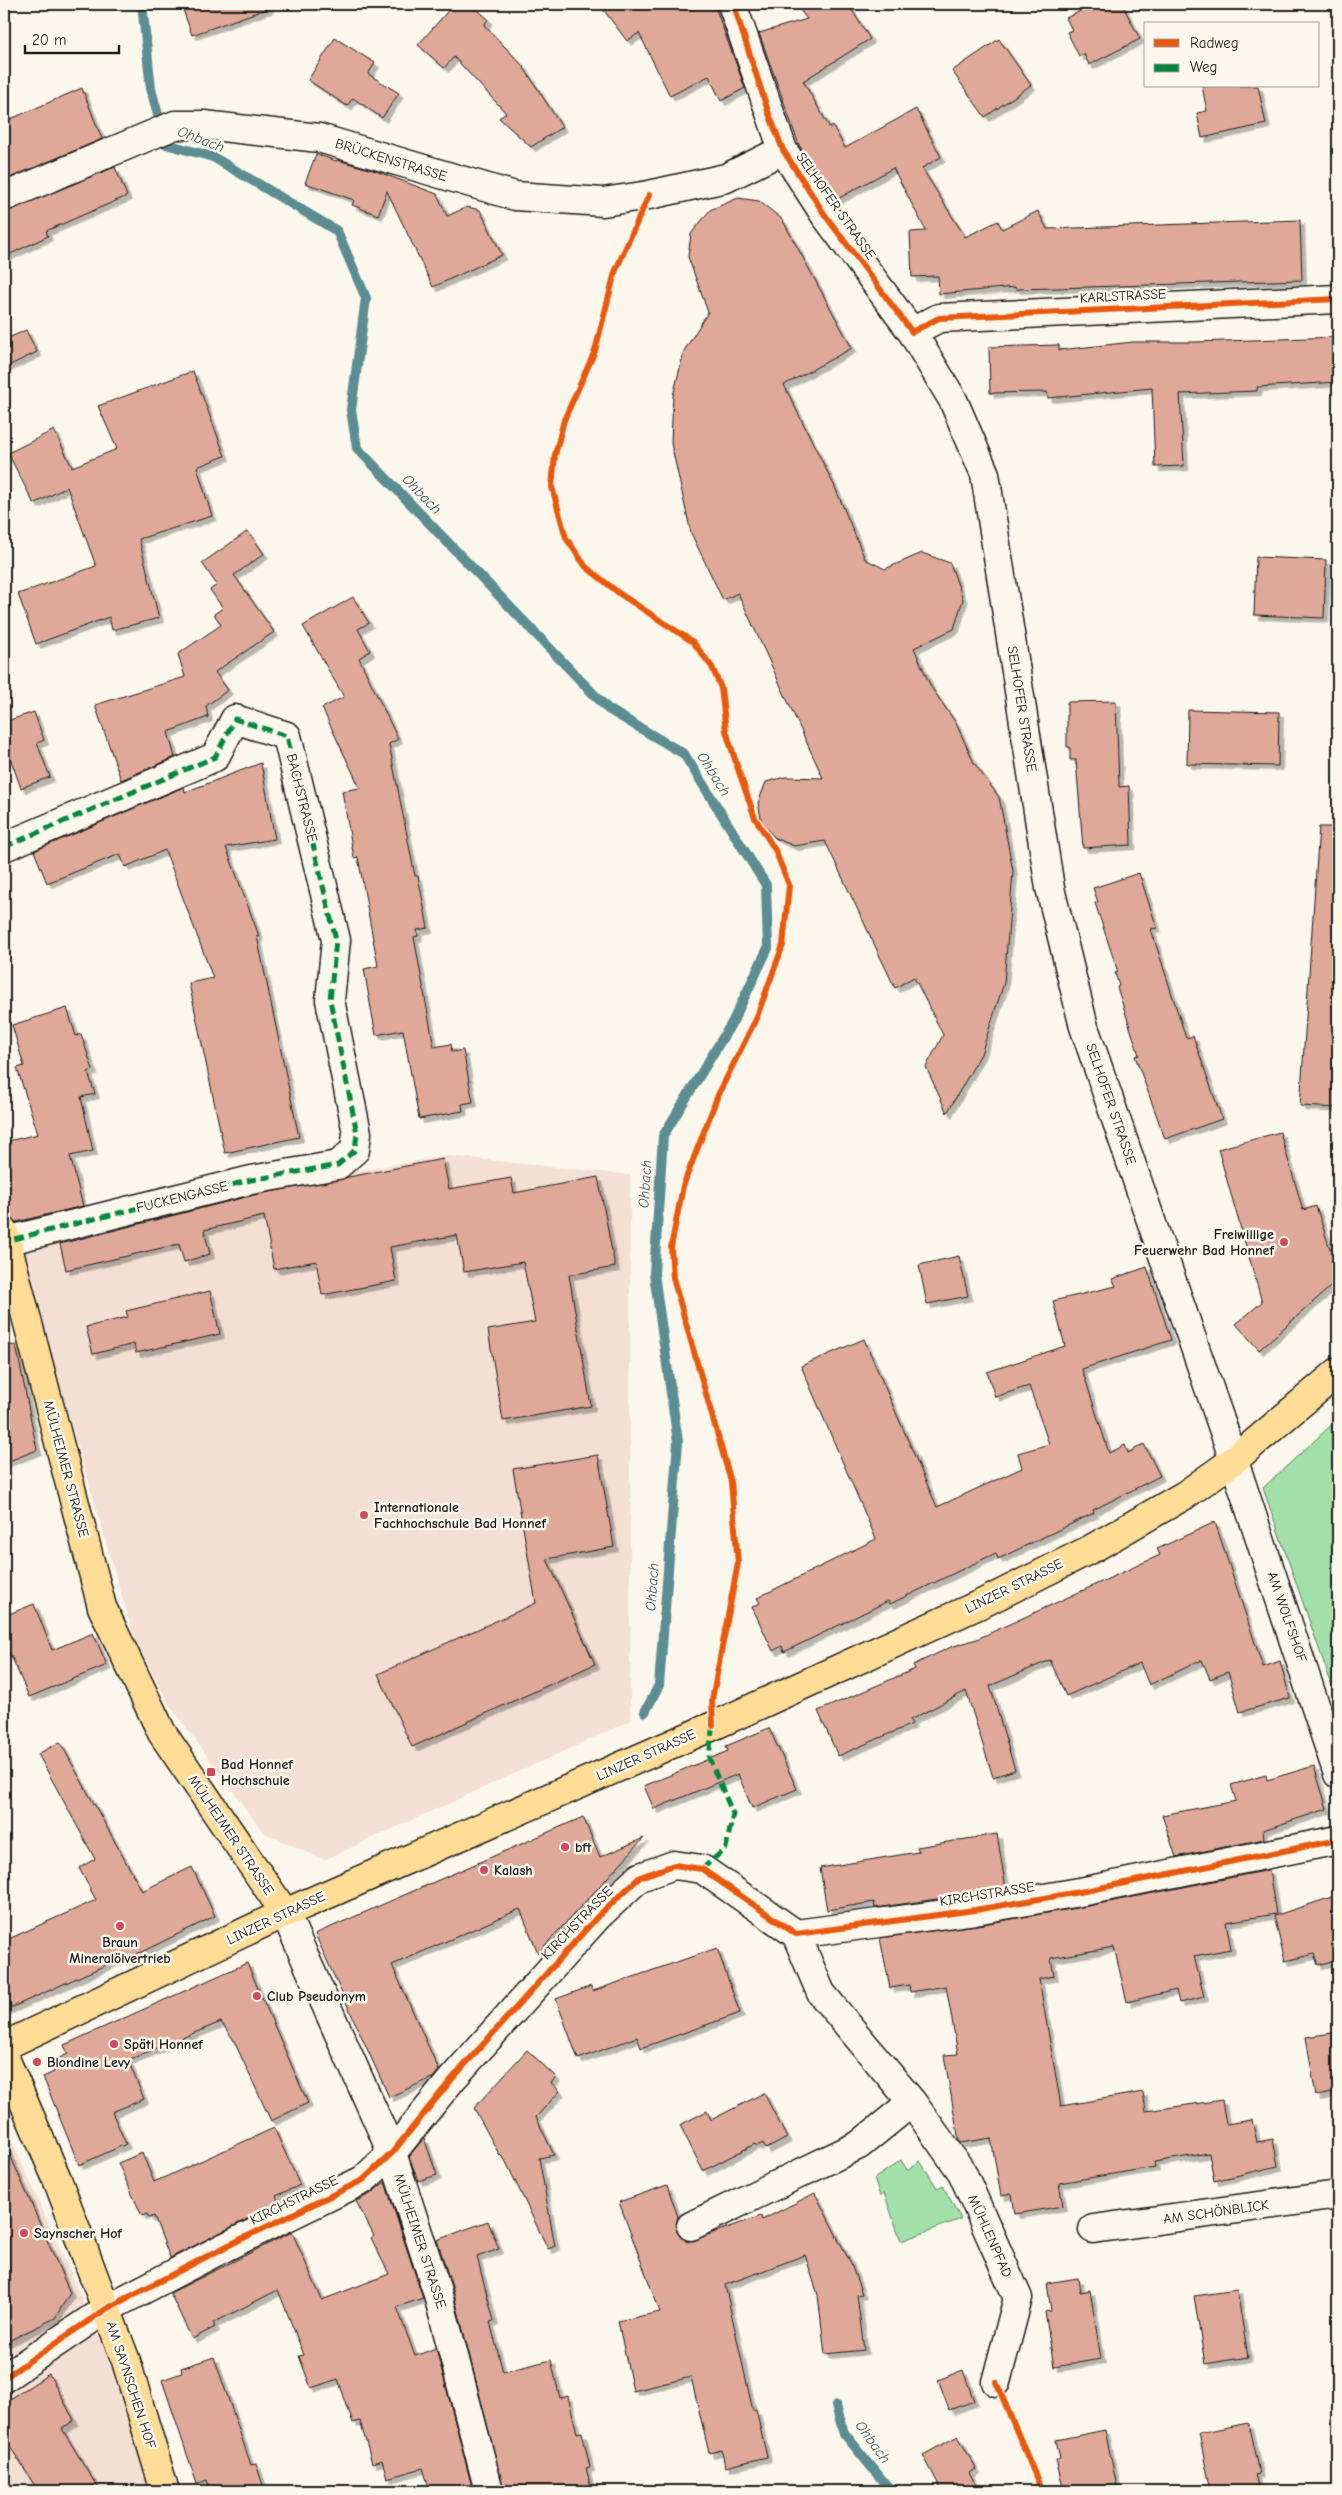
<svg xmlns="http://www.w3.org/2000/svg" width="1342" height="2495" font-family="'Comic Neue',sans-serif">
<defs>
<filter id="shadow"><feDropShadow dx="4.5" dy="4.5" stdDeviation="0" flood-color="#0004"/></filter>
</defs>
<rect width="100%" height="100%" fill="#fbf7ec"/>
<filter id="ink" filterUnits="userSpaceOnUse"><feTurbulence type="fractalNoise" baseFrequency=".02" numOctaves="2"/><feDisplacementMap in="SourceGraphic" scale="10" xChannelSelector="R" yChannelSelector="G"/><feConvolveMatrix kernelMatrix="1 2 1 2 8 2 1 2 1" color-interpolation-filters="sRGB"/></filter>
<g filter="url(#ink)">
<path fill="#f3dfd3" d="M 448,1156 L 630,1175 L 630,1721 L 324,1860 L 263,1832 L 169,1704 L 135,1640 L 17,1241 L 249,1188 Z
M 4,2123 L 105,2351 L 151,2491 L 4,2491 Z"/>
<path fill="#a1e0a9" stroke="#5e7e62" d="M 1338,1419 L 1338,1703 L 1263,1488 Z
M 901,2160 L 907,2170 L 920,2161 L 938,2189 L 943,2186 L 961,2219 L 901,2241 L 884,2193 L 880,2196 L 874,2179 Z"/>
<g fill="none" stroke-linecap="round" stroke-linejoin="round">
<path stroke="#5c8d92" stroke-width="10" d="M 142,4 L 151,89 L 166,144 L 213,157 L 337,231 L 366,298 L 351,410 L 357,448 L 608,709 L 684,754 L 766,885 L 768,948 L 733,1021 L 663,1136 L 654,1274 L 678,1442 L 659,1685 L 645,1712
M 836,2406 L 844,2433 L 891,2491"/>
</g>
<path fill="#e0a898" stroke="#1c1c1c" filter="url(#shadow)" d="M 181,4 L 269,4 L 269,8 L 192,35 Z
M 454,4 L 471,4 L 488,19 L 484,25 L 523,66 L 562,127 L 531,147 L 499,118 L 506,113 L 454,57 L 444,68 L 418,45 Z
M 599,4 L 714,4 L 745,88 L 721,101 L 709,76 L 670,96 L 639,33 L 627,41 Z
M 795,4 L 848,4 L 870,39 L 803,81 L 830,128 L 833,126 L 845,148 L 916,109 L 941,157 L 922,168 L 965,237 L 998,221 L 1002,229 L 1038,211 L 1047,229 L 1300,220 L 1302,280 L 1057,288 L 1016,289 L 1015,287 L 939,294 L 938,276 L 912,277 L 910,232 L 926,231 L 893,168 L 834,201 L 799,145 L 759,33 L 807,19 Z
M 1095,4 L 1122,4 L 1140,39 L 1089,65 L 1084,54 L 1079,56 L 1067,32 L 1072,30 L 1066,18 Z
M 335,38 L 375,63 L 368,74 L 399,93 L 382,118 L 353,98 L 347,106 L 308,80 Z
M 999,39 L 1031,85 L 985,117 L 952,71 Z
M 1202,86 L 1258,86 L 1266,124 L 1202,138 L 1197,113 L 1207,111 Z
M 82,88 L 102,139 L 7,179 L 4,172 L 4,122 Z
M 316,154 L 336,161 L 337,160 L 376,171 L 437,194 L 447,216 L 467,207 L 480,210 L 502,255 L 433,287 L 387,191 L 378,215 L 352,205 L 354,200 L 305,183 Z
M 115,167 L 127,196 L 46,231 L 48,236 L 4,257 L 4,212 Z
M 738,198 L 759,201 L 782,219 L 852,348 L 784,385 L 834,485 L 865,559 L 885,569 L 922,553 L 950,563 L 963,599 L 954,629 L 914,648 L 931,687 L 956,723 L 974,763 L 999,797 L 1013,871 L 1004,983 L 981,1054 L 947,1113 L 926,1067 L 943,1035 L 914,977 L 895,988 L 825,841 L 794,846 L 775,838 L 762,823 L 758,803 L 766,782 L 785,777 L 823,778 L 738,593 L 723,600 L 691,533 L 671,443 L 673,396 L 684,351 L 708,312 L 688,257 L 691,234 L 710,210 Z
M 26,330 L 37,352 L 4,368 L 4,340 Z
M 1338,337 L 1338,382 L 1257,387 L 1257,391 L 1180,394 L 1184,466 L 1155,467 L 1152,388 L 1048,398 L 1047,392 L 990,393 L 989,347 L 1059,345 L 1059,350 L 1133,342 L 1196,342 Z
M 193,371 L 225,456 L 197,467 L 212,516 L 139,539 L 159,618 L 112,630 L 109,617 L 36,644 L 18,594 L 96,566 L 67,487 L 34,504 L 8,453 L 54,430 L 72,467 L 117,449 L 98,406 Z
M 248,531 L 264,554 L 234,575 L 274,632 L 215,672 L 228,690 L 206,706 L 208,717 L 168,732 L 175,757 L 121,780 L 95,705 L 185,677 L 178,654 L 221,625 L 214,614 L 223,608 L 210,590 L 217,585 L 202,563 Z
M 1256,557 L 1326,560 L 1324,618 L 1254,615 Z
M 353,597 L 369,623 L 358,629 L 370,651 L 359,658 L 398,739 L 389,744 L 415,876 L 418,876 L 428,928 L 417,930 L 418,936 L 414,937 L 434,1047 L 451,1044 L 452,1052 L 463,1050 L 473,1102 L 462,1104 L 463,1111 L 419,1119 L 403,1030 L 376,1035 L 370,1003 L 364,969 L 378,966 L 358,857 L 354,858 L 342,791 L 360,788 L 322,708 L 344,697 L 303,626 Z
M 1116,701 L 1119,787 L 1129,786 L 1131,845 L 1083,848 L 1076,760 L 1070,760 L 1070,747 L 1067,747 L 1067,702 Z
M 1188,710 L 1279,712 L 1278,766 L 1187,764 Z
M 34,712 L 44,740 L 37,743 L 50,777 L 21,788 L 4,741 L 4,722 Z
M 261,763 L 275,839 L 226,847 L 259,936 L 257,936 L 299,1137 L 225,1153 L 189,983 L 213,978 L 165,850 L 125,867 L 120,854 L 47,883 L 34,851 L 184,787 L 185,792 Z
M 1319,827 L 1338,827 L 1338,1108 L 1300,1106 Z
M 1139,873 L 1157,928 L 1151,929 L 1186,1038 L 1193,1036 L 1222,1119 L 1165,1139 L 1135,1056 L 1139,1055 L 1117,987 L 1119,986 L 1115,973 L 1118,972 L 1095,903 L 1098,902 L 1093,888 Z
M 67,1008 L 76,1036 L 81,1034 L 93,1070 L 88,1072 L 95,1094 L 81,1097 L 93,1151 L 70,1156 L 83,1206 L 16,1222 L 4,1217 L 4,1142 L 38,1134 L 17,1068 L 24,1066 L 12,1025 Z
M 1280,1132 L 1303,1210 L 1316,1206 L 1330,1249 L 1338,1242 L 1338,1280 L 1259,1350 L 1236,1324 L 1262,1302 L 1218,1149 Z
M 443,1159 L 449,1189 L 511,1178 L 514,1193 L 598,1177 L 615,1267 L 569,1275 L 591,1406 L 503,1421 L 488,1330 L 535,1322 L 523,1262 L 464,1272 L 457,1235 L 390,1247 L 396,1281 L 322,1295 L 316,1261 L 274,1269 L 264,1216 L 204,1230 L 210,1254 L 184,1262 L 179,1244 L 66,1270 L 60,1244 L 254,1195 Z
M 959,1256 L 968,1296 L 927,1304 L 919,1265 Z
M 1147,1267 L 1171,1340 L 1082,1369 L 1109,1453 L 1125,1445 L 1128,1453 L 1144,1444 L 1160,1476 L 1093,1510 L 1094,1513 L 998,1559 L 996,1553 L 890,1604 L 888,1601 L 784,1652 L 782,1646 L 773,1651 L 752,1607 L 760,1603 L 757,1598 L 876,1539 L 801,1366 L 864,1339 L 937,1507 L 1022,1468 L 1018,1453 L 1049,1444 L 1029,1386 L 995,1397 L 987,1372 L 1065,1346 L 1053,1301 L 1116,1286 L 1112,1279 Z
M 210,1291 L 220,1334 L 136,1353 L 134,1344 L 93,1354 L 86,1327 L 128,1317 L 126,1311 Z
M 16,1345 L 37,1450 L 4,1463 L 4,1346 Z
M 598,1455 L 614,1547 L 547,1559 L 595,1664 L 412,1747 L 378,1674 L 536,1603 L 513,1469 Z
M 1215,1522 L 1263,1667 L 1280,1661 L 1290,1698 L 1240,1712 L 1228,1672 L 1210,1679 L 1202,1660 L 1149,1685 L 1140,1663 L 1066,1696 L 1050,1660 L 990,1686 L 1015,1770 L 993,1777 L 966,1691 L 910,1720 L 912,1724 L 838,1756 L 818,1711 L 915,1669 L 913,1665 L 951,1647 L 977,1639 L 1160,1555 L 1157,1549 Z
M 34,1604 L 52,1650 L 93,1633 L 107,1665 L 29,1697 L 10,1653 L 4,1655 L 4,1616 Z
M 769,1728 L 797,1789 L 752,1808 L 738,1774 L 654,1809 L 644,1786 L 728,1751 L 726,1746 Z
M 60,1742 L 142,1891 L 192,1867 L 215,1916 L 123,1961 L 121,1958 L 4,2011 L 4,1941 L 96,1900 L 79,1868 L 95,1859 L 38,1754 Z
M 1314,1766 L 1327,1809 L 1263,1830 L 1264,1839 L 1176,1857 L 1162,1815 L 1236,1801 L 1231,1785 L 1266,1775 L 1267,1780 Z
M 583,1817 L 600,1857 L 644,1838 L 538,1953 L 520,1909 L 392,1965 L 439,2070 L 434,2077 L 389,2097 L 315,1934 Z
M 997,1834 L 1006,1889 L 875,1908 L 874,1902 L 827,1910 L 820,1868 L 918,1852 L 917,1847 Z
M 1269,1870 L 1276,1914 L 1226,1922 L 1231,1949 L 1194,1956 L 1204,1997 L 1179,2003 L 1176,1990 L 1127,2002 L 1114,1947 L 1051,1958 L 1054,1976 L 1039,1979 L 1061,2106 L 1143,2092 L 1146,2111 L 1222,2100 L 1226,2124 L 1252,2120 L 1257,2142 L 1273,2139 L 1278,2166 L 1214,2181 L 1209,2153 L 1154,2162 L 1155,2167 L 1059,2183 L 1063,2206 L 1015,2214 L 1012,2194 L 1001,2196 L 991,2138 L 960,2143 L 959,2141 L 944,2055 L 958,2054 L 946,1986 L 910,1992 L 909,1985 L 890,1988 L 880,1938 L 977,1925 L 1088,1906 Z
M 1338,1895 L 1338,1959 L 1318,1965 L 1314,1954 L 1285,1961 L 1274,1916 Z
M 717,1948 L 740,2013 L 641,2048 L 637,2037 L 578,2059 L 556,1999 L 591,1986 L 593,1991 Z
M 247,1963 L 308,2103 L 271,2121 L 233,2039 L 221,2022 L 128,2060 L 144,2099 L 112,2112 L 126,2144 L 79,2165 L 43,2077 L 54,2072 L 51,2062 L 68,2054 L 64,2045 Z
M 1338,2032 L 1338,2092 L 1316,2096 L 1306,2037 Z
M 527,2050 L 556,2077 L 551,2083 L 560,2091 L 536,2117 L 554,2155 L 539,2158 L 555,2246 L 548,2249 L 505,2160 L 499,2154 L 474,2108 Z
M 764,2093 L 787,2138 L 766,2149 L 763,2143 L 757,2146 L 755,2144 L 703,2171 L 680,2125 L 707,2111 L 711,2120 Z
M 274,2128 L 300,2185 L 276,2196 L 279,2203 L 170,2258 L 154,2216 L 149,2218 L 147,2214 L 142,2216 L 118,2163 L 142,2153 L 154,2182 Z
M 424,2138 L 437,2175 L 418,2181 L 409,2156 Z
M 4,2141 L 70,2293 L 55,2318 L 4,2343 Z
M 385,2182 L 423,2298 L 397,2307 L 415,2356 L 436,2348 L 473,2491 L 430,2491 L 423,2468 L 387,2478 L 382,2460 L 372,2463 L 360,2421 L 353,2423 L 338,2379 L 311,2388 L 299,2356 L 304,2355 L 278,2290 L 213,2323 L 215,2327 L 192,2339 L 170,2293 L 292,2232 L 322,2300 L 389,2274 L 371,2238 L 374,2236 L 356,2201 L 370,2194 Z
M 667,2185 L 678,2217 L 676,2224 L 677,2232 L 687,2242 L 761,2216 L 762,2220 L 815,2193 L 851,2264 L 862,2294 L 857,2295 L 864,2350 L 825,2354 L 818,2295 L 805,2255 L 725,2285 L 753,2411 L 756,2410 L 767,2457 L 725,2467 L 722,2450 L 709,2453 L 691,2377 L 633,2391 L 618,2321 L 660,2312 L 619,2202 Z
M 488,2221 L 499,2249 L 477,2257 L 494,2321 L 490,2322 L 503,2372 L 551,2360 L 560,2398 L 568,2396 L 577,2433 L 582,2432 L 590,2467 L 586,2468 L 591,2487 L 571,2491 L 504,2491 L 452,2287 L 437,2240 Z
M 1078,2278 L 1080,2292 L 1090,2290 L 1101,2359 L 1054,2367 L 1045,2312 L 1051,2311 L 1047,2283 Z
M 1237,2290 L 1248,2357 L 1205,2364 L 1194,2296 Z
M 214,2357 L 251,2465 L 256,2464 L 265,2491 L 211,2491 L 207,2480 L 197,2484 L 162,2380 L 182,2373 L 181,2368 Z
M 963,2370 L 974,2401 L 949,2410 L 938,2380 Z
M 49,2374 L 74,2420 L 62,2429 L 100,2491 L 38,2491 L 4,2437 L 4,2403 Z
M 1248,2423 L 1259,2473 L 1255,2474 L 1259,2491 L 1211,2491 L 1199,2433 Z
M 1105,2430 L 1118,2491 L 1064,2491 L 1056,2460 L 1060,2458 L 1056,2440 Z
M 958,2436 L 976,2469 L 970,2473 L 980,2491 L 942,2491 L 923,2455 Z"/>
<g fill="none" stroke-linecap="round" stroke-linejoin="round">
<defs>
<path id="minor" d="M 732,4 L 783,150 L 825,215 L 912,332 L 953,400 L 985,474 L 1050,888 L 1084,1027 L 1227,1440 L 1338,1774
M 4,197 L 175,125 L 204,125 L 319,138 L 515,196 L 603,202 L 649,195 L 726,178 L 783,150
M 912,332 L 939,318 L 1338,299
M 4,847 L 215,757 L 235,719 L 287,736 L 336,940 L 330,1000 L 357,1133 L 355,1150 L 338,1165 L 251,1180 L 6,1241
M 285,1913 L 392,2153 L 437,2291 L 489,2491
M 796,1934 L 821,1993 L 912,2102 L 962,2172 L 1018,2298 L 996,2382
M 691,2226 L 859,2145 L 912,2102
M 1093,2229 L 1338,2195
M 4,2378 L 106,2309 L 225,2247 L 363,2180 L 392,2153 L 452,2079 L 598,1916 L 640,1877 L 674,1865 L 702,1869 L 796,1934 L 975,1910 L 1085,1891 L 1338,1840"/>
<path id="major" d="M 4,1232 L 102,1607 L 162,1733 L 285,1913
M 4,2046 L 285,1913 L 713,1726 L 987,1601 L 1093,1548 L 1185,1495 L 1234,1460 L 1338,1372
M 4,2056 L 57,2179 L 126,2361 L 165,2491"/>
</defs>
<use href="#minor" stroke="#1c1c1c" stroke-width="31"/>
<use href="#major" stroke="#1c1c1c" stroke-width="31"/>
<use href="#minor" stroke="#fbf7ec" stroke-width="28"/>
<use href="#major" stroke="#ffdd96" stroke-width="28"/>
<path stroke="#00873e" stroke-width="5" stroke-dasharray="10 5" stroke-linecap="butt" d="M 4,847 L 215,757 L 235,719 L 287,736 L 336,940 L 330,1000 L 357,1133 L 355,1150 L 338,1165 L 251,1180 L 6,1241
M 702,1869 L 726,1848 L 733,1814 L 709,1758 L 713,1721"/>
<defs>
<path id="cycleway" d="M 745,4 L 735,9 L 768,111 L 783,150 L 825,215 L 912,332 L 939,318 L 1338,299
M 649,195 L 615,272 L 595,351 L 564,420 L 555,455 L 552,487 L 566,538 L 586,567 L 620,594 L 693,642 L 712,667 L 721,688 L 726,731 L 738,769 L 755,818 L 775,850 L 789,885 L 783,945 L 756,1019 L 718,1095 L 683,1186 L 671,1247 L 673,1278 L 731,1482 L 738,1563 L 712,1700 L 713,1726
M 4,2378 L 106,2309 L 225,2247 L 363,2180 L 392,2153 L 452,2079 L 598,1916 L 640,1877 L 674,1865 L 702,1869 L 796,1934 L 975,1910 L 1085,1891 L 1338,1840
M 996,2382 L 1042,2491"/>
</defs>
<use href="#cycleway" stroke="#fbf7ec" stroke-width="9"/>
<use href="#cycleway" stroke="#e8590c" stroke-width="6"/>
</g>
</g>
<g fill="#d1495b" stroke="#fbf7ec" stroke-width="2">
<circle cx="1284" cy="1242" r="5"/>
<circle cx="364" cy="1515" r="5"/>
<rect x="206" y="1767" width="10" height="10" rx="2.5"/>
<circle cx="565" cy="1847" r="5"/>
<circle cx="484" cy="1870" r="5"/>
<circle cx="120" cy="1926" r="5"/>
<circle cx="257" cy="1996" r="5"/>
<circle cx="114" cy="2044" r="5"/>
<circle cx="37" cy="2062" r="5"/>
<circle cx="24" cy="2233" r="5"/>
</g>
<g text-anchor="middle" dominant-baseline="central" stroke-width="5" stroke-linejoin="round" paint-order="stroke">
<g font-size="14" fill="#1c1c1c" stroke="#fbf7ec">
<text transform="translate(391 160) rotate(17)">BRÜCKENSTRASSE</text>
<text transform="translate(836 206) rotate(55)">SELHOFER STRASSE</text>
<text transform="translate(1123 296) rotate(-3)">KARLSTRASSE</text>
<text transform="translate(1022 709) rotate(81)">SELHOFER STRASSE</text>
<text transform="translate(302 798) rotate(76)">BACHSTRASSE</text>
<text transform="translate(1111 1104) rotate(71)">SELHOFER STRASSE</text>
<text transform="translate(182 1197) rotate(-14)">FUCKENGASSE</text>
<text transform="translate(66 1469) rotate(75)">MÜLHEIMER STRASSE</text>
<text transform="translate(1014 1586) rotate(-26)">LINZER STRASSE</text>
<text transform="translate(1287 1617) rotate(71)">AM WOLFSHOF</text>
<text transform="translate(646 1755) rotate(-24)">LINZER STRASSE</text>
<text transform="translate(231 1835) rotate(56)">MÜLHEIMER STRASSE</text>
<text transform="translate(987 1894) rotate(-9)">KIRCHSTRASSE</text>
<text transform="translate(276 1918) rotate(-25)">LINZER STRASSE</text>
<text transform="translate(577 1923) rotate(-46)">KIRCHSTRASSE</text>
<text transform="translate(294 2200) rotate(-26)">KIRCHSTRASSE</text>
<text transform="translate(1216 2212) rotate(-8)">AM SCHÖNBLICK</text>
<text transform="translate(990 2236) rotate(66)">MÜHLENPFAD</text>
<text transform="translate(420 2241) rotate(72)">MÜLHEIMER STRASSE</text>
<text transform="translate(131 2385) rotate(72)">AM SAYNSCHEN HOF</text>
</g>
<g font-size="14" font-weight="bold" fill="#1c1c1c" stroke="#fbf7ec" text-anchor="start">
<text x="1274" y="1234" text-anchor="end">Freiwillige<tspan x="1274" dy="16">Feuerwehr Bad Honnef</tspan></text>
<text x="374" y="1507">Internationale<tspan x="374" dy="16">Fachhochschule Bad Honnef</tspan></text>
<text x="221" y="1764">Bad Honnef<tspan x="221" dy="16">Hochschule</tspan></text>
<text x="575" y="1847">bft</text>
<text x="494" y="1870">Kalash</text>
<text x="120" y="1942" text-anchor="middle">Braun<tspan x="120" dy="16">Mineralölvertrieb</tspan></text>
<text x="267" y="1996">Club Pseudonym</text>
<text x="124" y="2044">Späti Honnef</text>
<text x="47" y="2062">Blondine Levy</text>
<text x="34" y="2233">Saynscher Hof</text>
</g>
<g font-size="15" font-style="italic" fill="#415e61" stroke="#fbf7ec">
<text transform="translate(201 139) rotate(21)">Ohbach</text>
<text transform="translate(422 494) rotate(46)">Ohbach</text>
<text transform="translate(714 774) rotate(58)">Ohbach</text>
<text transform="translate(645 1184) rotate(-86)">Ohbach</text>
<text transform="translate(652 1587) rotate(-86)">Ohbach</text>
<text transform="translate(873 2442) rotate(54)">Ohbach</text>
</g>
</g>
<rect width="1342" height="2495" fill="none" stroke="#fbf7ec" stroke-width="20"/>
<rect x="10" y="10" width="1322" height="2475" fill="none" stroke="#1c1c1c" stroke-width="2" filter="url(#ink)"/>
<rect x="1144" y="22" width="175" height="65" fill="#fbf7ec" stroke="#a29f99"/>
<rect x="1154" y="39" width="25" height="8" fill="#e8590c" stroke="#a29f99"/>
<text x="1190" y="48" font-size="15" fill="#1c1c1c">Radweg</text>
<rect x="1154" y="64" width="25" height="8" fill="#00873e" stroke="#a29f99"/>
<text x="1190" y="72" font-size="15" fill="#1c1c1c">Weg</text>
<path d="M25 45v8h94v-8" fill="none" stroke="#1c1c1c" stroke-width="2.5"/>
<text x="32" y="45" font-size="15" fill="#1c1c1c" stroke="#fbf7ec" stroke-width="4" paint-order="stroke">20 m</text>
</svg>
